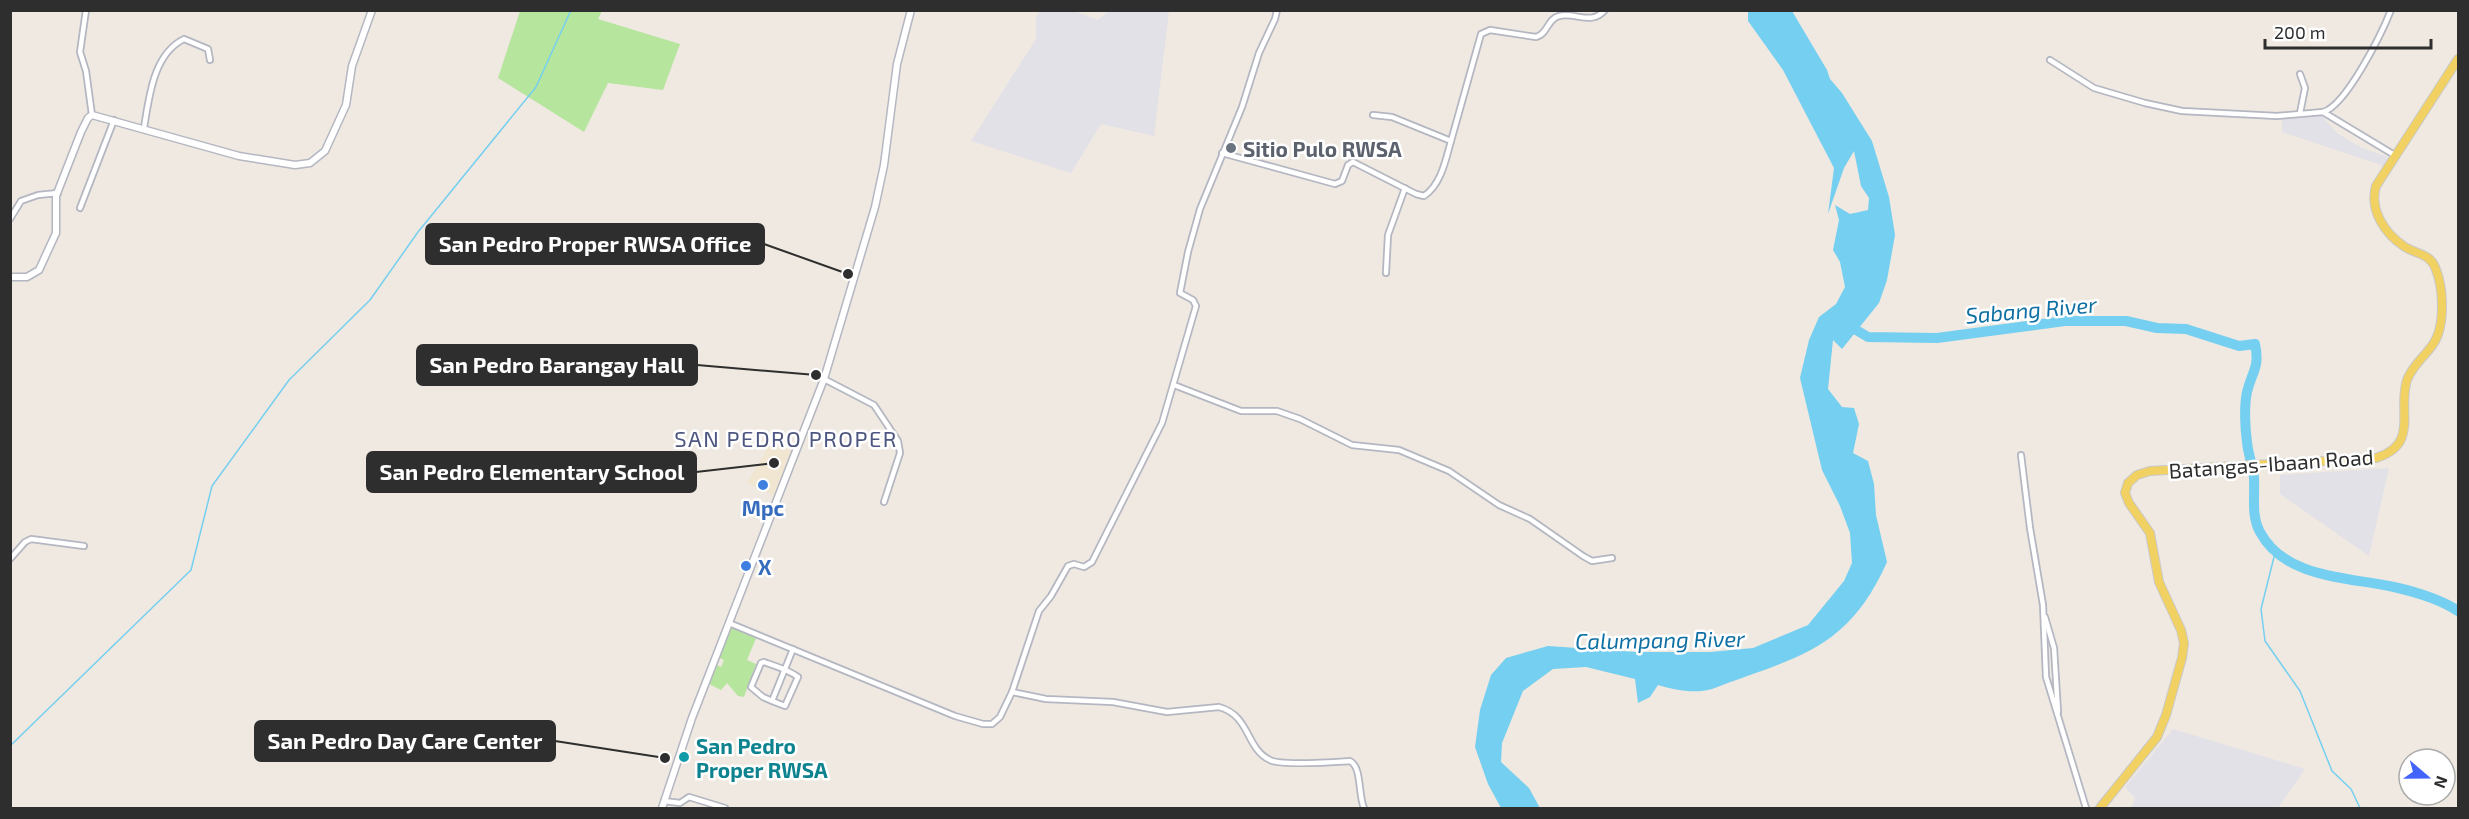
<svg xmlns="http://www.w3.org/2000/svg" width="2469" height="819" viewBox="0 0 2469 819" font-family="'Exo 2',sans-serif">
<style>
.industrial{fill:#e3e1e8}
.education{fill:#f0e6d1}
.green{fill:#b6e59e}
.water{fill:#75cff0}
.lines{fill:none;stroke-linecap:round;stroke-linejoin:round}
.stream{stroke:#75cff0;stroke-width:1.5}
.river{stroke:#75cff0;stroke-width:10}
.minor-casing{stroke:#b4b7c1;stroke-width:8}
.tertiary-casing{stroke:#b4b7c1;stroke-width:9}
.primary-casing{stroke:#c9c9c9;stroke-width:10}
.minor{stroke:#fff;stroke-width:4.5}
.tertiary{stroke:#fff;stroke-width:6}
.primary{stroke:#f2d163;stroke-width:8}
.worship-dot{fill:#6b7280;stroke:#fff;stroke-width:2}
.shop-dot{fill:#3f7fe0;stroke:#fff;stroke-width:2}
.culture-dot{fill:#0f9aa8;stroke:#fff;stroke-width:2}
.labels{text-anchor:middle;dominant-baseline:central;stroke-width:5;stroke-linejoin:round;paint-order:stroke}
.worship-label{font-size:21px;font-weight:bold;fill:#5b616d;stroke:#fff;text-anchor:start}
.street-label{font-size:21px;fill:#2e2e2e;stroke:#fff}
.shop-label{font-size:21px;font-weight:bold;fill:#366cbe;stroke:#fff}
.culture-label{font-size:21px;font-weight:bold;fill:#0d838f;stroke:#fff;text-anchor:start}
.water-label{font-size:22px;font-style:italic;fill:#0d6fa3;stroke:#fff}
.neighbourhood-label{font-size:22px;letter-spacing:1.5px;fill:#4d5680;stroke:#fff}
.leader{fill:none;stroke:#2e2e2e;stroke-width:2}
.callout-dot{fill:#2e2e2e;stroke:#fff;stroke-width:2}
.callout{fill:#2e2e2e;stroke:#2e2e2e;stroke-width:2}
.callout-label{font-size:22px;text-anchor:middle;font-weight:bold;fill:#fff}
</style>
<rect width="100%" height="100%" fill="#efe9e1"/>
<g class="industrial">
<polygon points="1040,11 1074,11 1098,20 1109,11 1169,11 1154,136 1101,124 1071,173 971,141 1036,39 1036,17"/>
<polygon points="2320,114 2337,133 2362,148 2388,157 2384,166 2282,132 2282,117"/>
<polygon points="2389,468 2369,556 2280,494 2280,475"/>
<polygon points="2173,729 2305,769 2278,808 2131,808 2135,798 2125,787"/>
</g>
<polygon class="education" points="770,444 793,451 775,496 747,483"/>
<g class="green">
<polygon points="520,11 602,11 598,19 680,44 663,90 608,83 584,132 498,78"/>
<polygon points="730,625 757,636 747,660 756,664 744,697 738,696 727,683 721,690 707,683 715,664 721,667 724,660 717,657"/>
</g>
<path class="water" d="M 1748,11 L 1792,11 L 1827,70 L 1830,79 L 1842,93 L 1872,141 L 1889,197 L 1895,235 L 1887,280 L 1879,303 L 1842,349 L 1833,340 L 1828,389 L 1842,407 L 1854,408 L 1859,424 L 1853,453 L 1868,461 L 1874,484 L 1876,515 L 1887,562 C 1847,652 1795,657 1712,689 C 1695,694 1675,690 1658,685 L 1650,697 L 1638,703 L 1635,679 L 1586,667 L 1553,669 L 1523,691 L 1502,743 L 1501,762 L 1529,788 L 1540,808 L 1501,808 L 1488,784 L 1475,747 L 1480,710 L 1491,675 L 1506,658 L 1548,646 L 1637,652 L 1710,652 L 1753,648 L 1808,625 L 1844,581 L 1852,563 L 1850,533 L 1840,506 L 1822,470 L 1800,378 L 1809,340 L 1819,317 L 1836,304 L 1845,287 L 1840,262 L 1833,250 L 1839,220 L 1835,205 L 1850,214 L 1868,210 L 1869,198 L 1861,186 L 1854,151 L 1844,168 L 1828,214 L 1834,168 L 1783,70 L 1748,21 Z"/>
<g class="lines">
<g class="stream">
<polyline points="2275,553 2261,609 2265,641 2300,691 2332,771 2351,789 2360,808"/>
<polyline points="10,746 191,570 212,486 289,380 370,300 418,232 536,87 571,10"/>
</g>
<path class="river" d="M 1846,324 L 1868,337 L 1937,338 L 2065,321 L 2126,321 L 2157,328 L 2186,329 L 2239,346 L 2255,344 C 2260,368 2252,371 2247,392 C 2244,406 2245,428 2247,442 C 2248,454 2253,466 2254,478 C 2255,496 2251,516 2260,532 C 2285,579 2349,577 2394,587 C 2416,592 2440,599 2458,611"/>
<g class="minor-casing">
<g id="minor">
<polyline points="86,10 80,52 86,71 92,115"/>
<polyline points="2050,60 2094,88 2145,103 2182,111 2277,116 2323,112 2396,156"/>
<polyline points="2300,74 2305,88 2300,113"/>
<path d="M 2323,112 C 2346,106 2382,33 2391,10"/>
<path d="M 144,128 C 149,98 153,54 184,39 L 208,49 L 210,60"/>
<path d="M 1451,141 L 1481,34 L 1490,30 L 1536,37 C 1548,34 1547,19 1559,16 C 1576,12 1591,26 1605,10"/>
<path d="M 1222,153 L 1335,184 L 1342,181 L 1348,165 L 1353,162 L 1416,194 L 1424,196 C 1441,185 1446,159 1451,141 L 1392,117 L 1373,115"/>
<polyline points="80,208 114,120"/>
<polyline points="10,219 21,201 38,195 58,193"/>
<polyline points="1386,273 1388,235 1405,188"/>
<polyline points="824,379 874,405 898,441 900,453 884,502"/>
<polyline points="1174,385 1241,411 1277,411 1300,419 1352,445 1399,450 1449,471 1499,505 1530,519 1583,556 1592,561 1612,558"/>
<polyline points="2021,455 2030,528 2043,605 2046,677 2086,808"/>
<polyline points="10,559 25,542 31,539 84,546"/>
<polyline points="2045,617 2054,648 2058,712"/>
<polyline points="729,623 955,716 983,724 992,724 1000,717 1012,692 1039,611 1051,596 1068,566 1074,564 1084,567 1092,562 1162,423 1196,306 1193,300 1180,293 1188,252 1200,209 1242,107 1259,53 1275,19 1277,10"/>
<path d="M 1012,692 L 1046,699 L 1113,702 L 1167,712 L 1219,707 C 1251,716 1245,748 1270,760 C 1281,766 1335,762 1350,761 C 1362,767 1358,795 1364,808"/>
<path d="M 772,701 L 785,706 L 798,677 C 789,670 775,666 764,662 L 761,663 L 751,687 L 763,697 L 772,701 L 793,649"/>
<polyline points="664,801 680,803 689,797 725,808"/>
</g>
</g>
<g class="tertiary-casing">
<g id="tertiary">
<polyline points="10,277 27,277 39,270 56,233 56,196 81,132 88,118 92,115 239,156 295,165 310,163 325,151 346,105 352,66 372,10"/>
<polyline points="662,808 692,718 824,379 875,207 884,165 897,64 911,10"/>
</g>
</g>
<g class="primary-casing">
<path id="primary" d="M 2100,808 L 2157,737 L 2166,715 L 2182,658 L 2184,643 L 2181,630 L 2159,582 L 2150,533 L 2129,503 L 2125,493 L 2128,483 L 2137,475 L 2150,471 L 2376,458 C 2420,444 2397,411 2407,380 C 2412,366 2423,358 2431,347 C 2446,329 2444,288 2435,267 C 2430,254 2416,254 2405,247 C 2385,234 2369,210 2376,186 L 2458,59"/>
</g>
<use href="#minor" class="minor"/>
<use href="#tertiary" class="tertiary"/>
<use href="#primary" class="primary"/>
</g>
<circle class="worship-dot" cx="1231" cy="148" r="6"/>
<g class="shop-dot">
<circle cx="763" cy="485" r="6"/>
<circle cx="746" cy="566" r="6"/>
</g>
<circle class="culture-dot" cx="684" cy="757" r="6"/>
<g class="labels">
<g class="worship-label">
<text x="1243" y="148">Sitio Pulo RWSA</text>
</g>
<g class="street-label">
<text transform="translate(2271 463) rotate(-4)">Batangas-Ibaan Road</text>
</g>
<g class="shop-label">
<text x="763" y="507">Mpc</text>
<text x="758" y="566" text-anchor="start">X</text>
</g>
<g class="culture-label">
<text x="696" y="745">San Pedro<tspan x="696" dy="24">Proper RWSA</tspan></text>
</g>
<g class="water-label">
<text transform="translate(2031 309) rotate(-5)">Sabang River</text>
<text transform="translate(1660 639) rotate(-1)">Calumpang River</text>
</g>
<g class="neighbourhood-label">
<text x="786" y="438">SAN PEDRO PROPER</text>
</g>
</g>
<path class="leader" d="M848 274L764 244M816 375L697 365M774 463L696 472M665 758L555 741"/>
<g class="callout-dot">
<circle cx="848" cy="274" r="6"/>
<circle cx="816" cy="375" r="6"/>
<circle cx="774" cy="463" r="6"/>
<circle cx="665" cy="758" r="6"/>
</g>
<g class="callout">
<rect x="426" y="224" width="338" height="40" rx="6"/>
<rect x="417" y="345" width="280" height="40" rx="6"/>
<rect x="367" y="452" width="329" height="40" rx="6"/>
<rect x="255" y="721" width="300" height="40" rx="6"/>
</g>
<g class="callout-label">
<text x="595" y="252">San Pedro Proper RWSA Office</text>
<text x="557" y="373">San Pedro Barangay Hall</text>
<text x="532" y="480">San Pedro Elementary School</text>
<text x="405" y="749">San Pedro Day Care Center</text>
</g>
<rect width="2469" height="819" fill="none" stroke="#2e2e2e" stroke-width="24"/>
<g transform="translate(2427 777) rotate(110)"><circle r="28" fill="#ffffff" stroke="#ababab" stroke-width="1.5"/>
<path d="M0-4.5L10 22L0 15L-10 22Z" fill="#4264fb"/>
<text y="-9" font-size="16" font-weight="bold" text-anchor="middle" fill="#2e2e2e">N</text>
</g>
<path d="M2265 39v9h166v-9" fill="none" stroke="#2e2e2e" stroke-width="3"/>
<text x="2274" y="39" font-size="18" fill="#2e2e2e" stroke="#ffffff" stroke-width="4.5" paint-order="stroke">200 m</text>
</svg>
